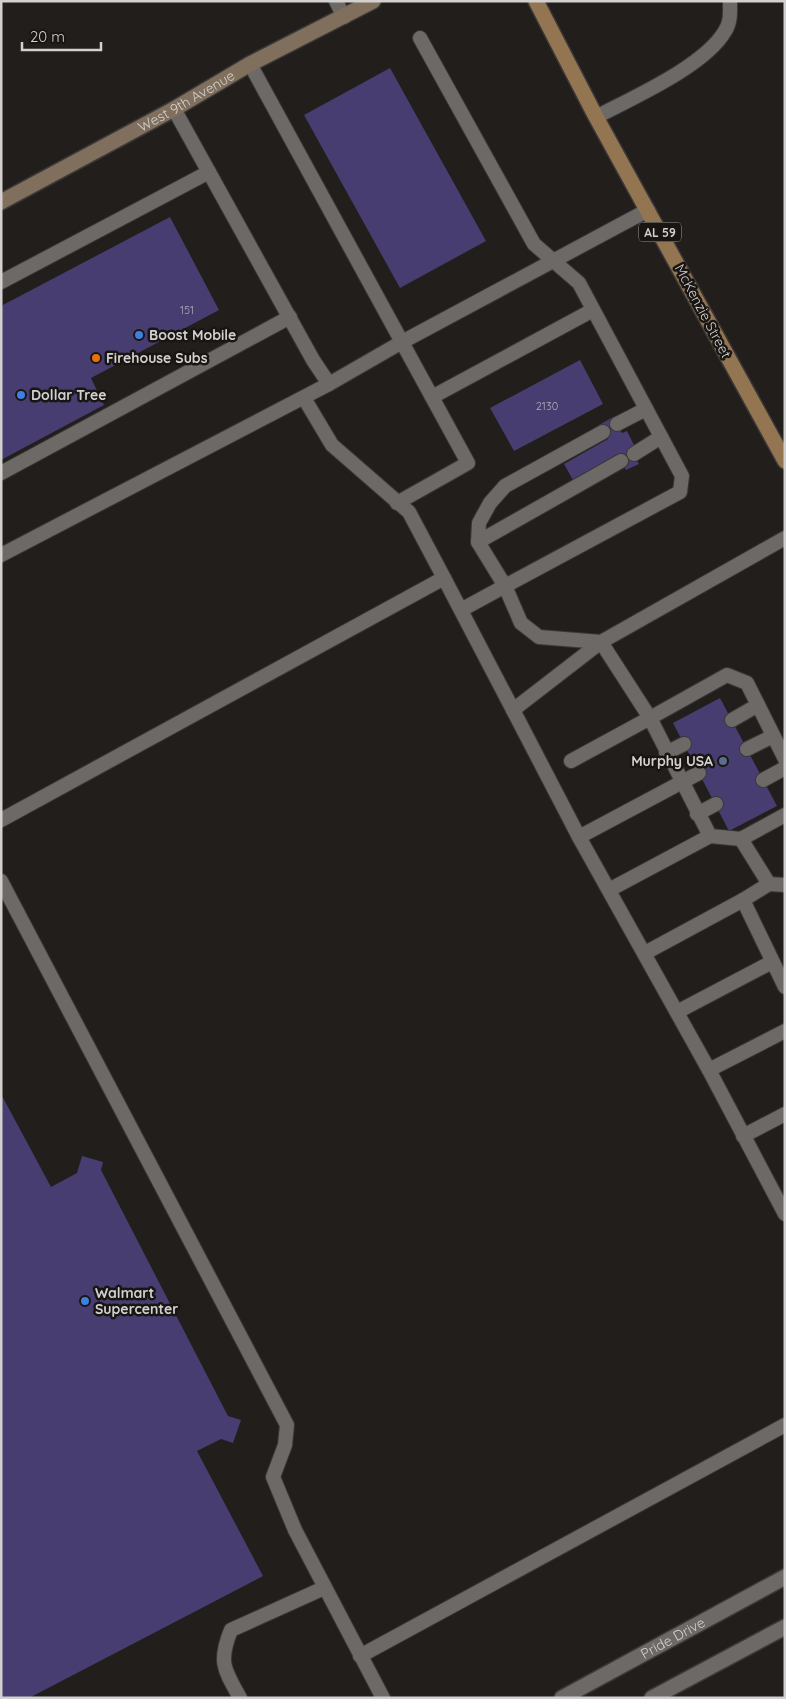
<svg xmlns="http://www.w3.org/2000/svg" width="786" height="1699" viewBox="0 0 786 1699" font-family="Quicksand,sans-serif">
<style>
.building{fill:#473d70}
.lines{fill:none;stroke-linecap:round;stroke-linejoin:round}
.lane-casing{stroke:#3b3837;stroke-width:16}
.street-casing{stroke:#3b3837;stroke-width:18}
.secondary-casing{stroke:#3b3837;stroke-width:18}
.primary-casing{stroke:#3b3837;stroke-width:18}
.lane{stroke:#6d6967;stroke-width:14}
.street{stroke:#6d6967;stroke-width:15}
.secondary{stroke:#806f5c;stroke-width:15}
.primary{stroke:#937651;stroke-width:15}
.shop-dot{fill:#3f7fe0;stroke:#181513;stroke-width:2}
.food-dot{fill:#e8710a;stroke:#181513;stroke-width:2}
.service-dot{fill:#5c6f8a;stroke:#181513;stroke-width:2}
.labels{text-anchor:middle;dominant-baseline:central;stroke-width:5;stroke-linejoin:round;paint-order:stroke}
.number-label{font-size:11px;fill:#b0acb8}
.shield{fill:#181513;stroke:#9b9997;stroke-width:1}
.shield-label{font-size:12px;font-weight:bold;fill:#d3d1d0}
.street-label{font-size:14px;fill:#d3d1d0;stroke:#181513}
.poi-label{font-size:14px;font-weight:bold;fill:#d3d1d0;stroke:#181513;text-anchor:start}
</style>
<rect width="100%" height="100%" fill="#221e1c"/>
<g class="building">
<polygon points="390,68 486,241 400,288 304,115"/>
<polygon points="170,217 219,310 91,378 104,405 1,460 1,306"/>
<polygon points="580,360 603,404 514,451 490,408"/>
<polygon points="613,417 622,433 627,431 635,447 630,449 639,464 626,470 618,455 573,480 564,464 608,439 599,425"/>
<polygon points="720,698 777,806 729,831 673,723"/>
<polygon points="1,1094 51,1187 77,1173 82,1156 103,1162 101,1170 228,1416 241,1420 233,1443 221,1439 197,1451 263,1576 29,1698 1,1698"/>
</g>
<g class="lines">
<g class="lane-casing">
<g id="lane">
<polyline points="336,1 344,17"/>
<polyline points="420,38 534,244 579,283 682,476 680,492 505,586 521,623 539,637 601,642 650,718 571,761"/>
<polyline points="250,64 468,463 397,503"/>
<polyline points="174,109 313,360 329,384 402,342 648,210"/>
<path d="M 596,117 C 632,98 705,66 725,31 C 731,22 730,12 730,1"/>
<polyline points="1,282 209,172"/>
<polyline points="432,397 593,310"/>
<polyline points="304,398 332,445 409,512 444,578"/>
<polyline points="617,424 646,409"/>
<polyline points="634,454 661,437"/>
<polyline points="1,473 290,317"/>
<polyline points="478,542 479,523 490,503 505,486 603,432"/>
<polyline points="1,555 329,384"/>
<polyline points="461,610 505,586 478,542 621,461"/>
<polyline points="513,710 579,837 709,1070 785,1214"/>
<polyline points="732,720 758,705"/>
<polyline points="747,749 773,736"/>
<polyline points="666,753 684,744"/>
<polyline points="785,759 747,683 727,675 650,718 710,836 741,839 785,815"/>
<polyline points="763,780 785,768"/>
<polyline points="697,814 716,804"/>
<polyline points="1,820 444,578 513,710 601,642 785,538"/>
<polyline points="579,837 699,773"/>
<polyline points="741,839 769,884"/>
<polyline points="1,881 287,1425 285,1445 273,1477 295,1530 383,1698"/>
<polyline points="785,885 769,884 743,900 785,987"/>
<polyline points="609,890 710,836"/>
<polyline points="645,953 743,900"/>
<polyline points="677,1012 772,962"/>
<polyline points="709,1070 785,1031"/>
<polyline points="743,1136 785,1114"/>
<polyline points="360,1656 785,1425"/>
<path d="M 240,1698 C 224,1669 218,1662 231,1630 L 324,1588"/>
</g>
</g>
<g class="street-casing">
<g id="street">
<path id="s1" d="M 562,1698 L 785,1577"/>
<polyline points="652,1698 785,1627"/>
</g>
</g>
<g class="secondary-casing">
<g id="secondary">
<path id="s2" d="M 1,202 L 174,109 L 250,64 L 373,1"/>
</g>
</g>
<g class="primary-casing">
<polyline id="primary" points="536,1 596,117 785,461"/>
</g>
<use href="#lane" class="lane"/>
<use href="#street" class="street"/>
<use href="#secondary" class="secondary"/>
<use href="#primary" class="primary"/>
</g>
<g class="shop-dot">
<circle cx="139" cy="335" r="5"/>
<circle cx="21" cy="395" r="5"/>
<circle cx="85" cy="1301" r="5"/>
</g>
<circle class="food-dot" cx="96" cy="358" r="5"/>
<circle class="service-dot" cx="723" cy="761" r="5"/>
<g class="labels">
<g class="number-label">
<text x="187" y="310">151</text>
<text x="547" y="406">2130</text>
</g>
<rect class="shield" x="639" y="222.5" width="42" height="19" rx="4"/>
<g class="shield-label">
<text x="660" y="232">AL 59</text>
</g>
<g class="street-label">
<text stroke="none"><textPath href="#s2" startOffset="211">West 9th Avenue</textPath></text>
<text transform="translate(703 311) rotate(62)">McKenzie Street</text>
<text stroke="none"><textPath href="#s1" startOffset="126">Pride Drive</textPath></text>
</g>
<g class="poi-label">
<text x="149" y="335">Boost Mobile</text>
<text x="106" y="358">Firehouse Subs</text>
<text x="31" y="395">Dollar Tree</text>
<text x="713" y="761" text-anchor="end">Murphy USA</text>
<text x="95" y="1293">Walmart<tspan x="95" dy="16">Supercenter</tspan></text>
</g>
</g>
<rect width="786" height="1699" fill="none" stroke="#d3d1d0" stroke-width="5"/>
<path d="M22 42v8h79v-8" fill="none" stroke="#d3d1d0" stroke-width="2.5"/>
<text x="30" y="42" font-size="15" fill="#d3d1d0" stroke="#181513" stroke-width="4" paint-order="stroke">20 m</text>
</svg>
